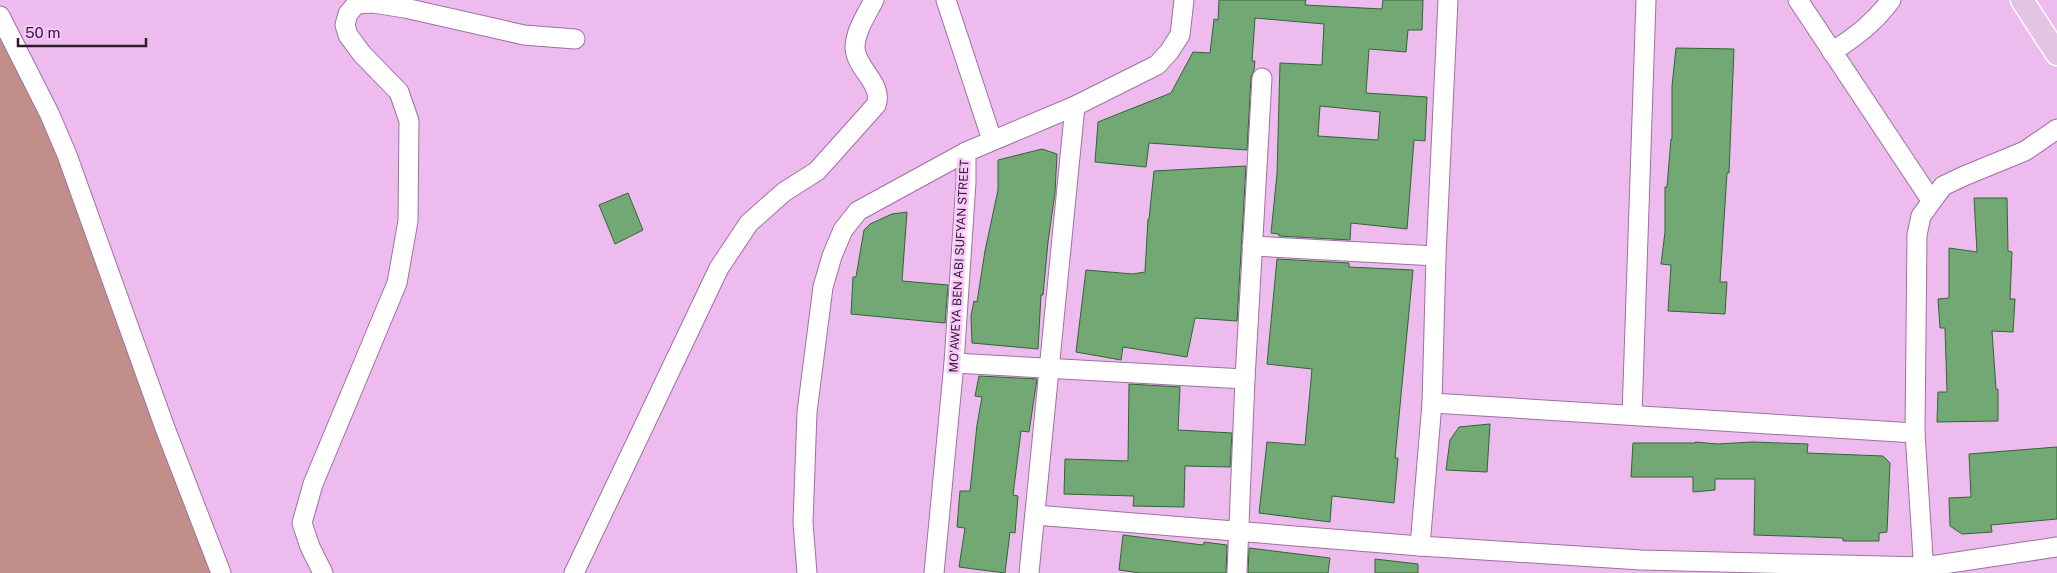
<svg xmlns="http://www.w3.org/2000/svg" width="2057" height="573" viewBox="0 0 2057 573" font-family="'Public Sans',sans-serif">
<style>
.green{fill:#c28e89}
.building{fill:#71a874;stroke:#326436;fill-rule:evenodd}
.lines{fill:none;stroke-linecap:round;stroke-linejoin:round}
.minor-casing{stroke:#9f70a1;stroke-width:21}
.major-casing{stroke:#fff;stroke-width:25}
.minor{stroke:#fff;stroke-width:19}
.major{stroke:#e4c4e5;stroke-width:22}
.labels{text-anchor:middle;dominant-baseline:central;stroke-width:5;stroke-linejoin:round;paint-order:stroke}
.street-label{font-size:12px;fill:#2e1b2e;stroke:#fbc8fc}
</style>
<rect width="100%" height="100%" fill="#eebbef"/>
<polygon class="green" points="0,15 39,96 224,573 0,573"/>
<g class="building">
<path d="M 1219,0 L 1306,0 L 1305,5 L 1382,9 L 1383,0 L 1423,0 L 1422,30 L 1408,30 L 1406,52 L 1369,49 L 1366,93 L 1427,97 L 1425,141 L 1414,140 L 1407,229 L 1351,223 L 1350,240 L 1279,236 L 1279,234 L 1271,233 L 1277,174 L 1280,63 L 1322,65 L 1324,24 L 1255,18 L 1252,61 L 1255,61 L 1254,70 L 1251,77 L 1247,150 L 1149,143 L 1146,167 L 1095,162 L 1098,122 L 1171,93 L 1193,52 L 1210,53 L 1214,19 L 1218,20 ZM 1320,106 L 1380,112 L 1378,140 L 1318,136 Z"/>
<polygon points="1676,48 1734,49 1729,173 1727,173 1720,282 1727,282 1725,314 1668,311 1671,265 1661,264 1665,232 1665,187 1667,187 1671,139 1672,139 1672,86"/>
<polygon points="1042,149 1057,154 1055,193 1048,242 1043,295 1041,295 1038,349 972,343 971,316 974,301 977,302 985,251 998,190 998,160"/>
<polygon points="1246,166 1237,321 1195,318 1187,357 1123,347 1121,360 1076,352 1086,270 1133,274 1145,272 1148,219 1149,219 1154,171"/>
<polygon points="628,193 643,230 615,244 599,205"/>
<polygon points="1974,198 2007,198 2008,251 2012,252 2010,299 2015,299 2013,332 1992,331 1996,389 1998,389 1998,421 1937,422 1938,392 1947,392 1945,328 1940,328 1938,299 1949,298 1949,248 1977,252"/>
<polygon points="907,212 902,281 948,285 945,323 851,314 853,277 856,277 864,230 870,224 892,214"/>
<polygon points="1277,259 1349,263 1349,267 1413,270 1395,458 1398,458 1394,503 1332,496 1330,522 1259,513 1267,442 1305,445 1312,369 1267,364"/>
<polygon points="979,376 1037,379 1029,432 1021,431 1013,495 1018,496 1015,533 1010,532 1005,573 959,567 965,528 957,527 960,491 970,491 977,425 982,397 975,396"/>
<polygon points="1129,384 1180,387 1178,430 1232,433 1230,467 1185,466 1184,507 1133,506 1134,496 1064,494 1065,459 1128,461"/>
<polygon points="1490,424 1487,472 1446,470 1450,440 1459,427"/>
<polygon points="1695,442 1717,444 1752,442 1808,444 1807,453 1883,456 1890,463 1887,532 1879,533 1879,541 1843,541 1843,538 1754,535 1755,479 1715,479 1715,490 1693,492 1693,477 1631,477 1633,443 1695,443"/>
<polygon points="2057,447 2057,519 1991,525 1992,532 1962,534 1950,526 1949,498 1971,497 1969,454"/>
<polygon points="1123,535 1203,545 1204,542 1227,545 1226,573 1140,573 1119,570"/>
<polygon points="1249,548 1330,558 1328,573 1248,573"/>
<polygon points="1375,559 1418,564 1418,573 1375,573"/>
</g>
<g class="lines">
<g class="minor-casing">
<g id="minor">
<polyline points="946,0 992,140"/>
<polyline points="1798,0 1931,200"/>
<polyline points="0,16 50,115 67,155 165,428 221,573"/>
<path d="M 1832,52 C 1855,37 1874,23 1891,0"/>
<polyline points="1252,246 1436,256"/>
<polyline points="954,363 1245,379"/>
<polyline points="1432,403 1915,433"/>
<polyline points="1632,415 1646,0"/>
<polyline points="1035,515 1420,546 1641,560 1924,567 2057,547"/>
<polyline points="1420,546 1432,403 1436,256 1448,0"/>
<polyline points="323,573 310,547 302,523 313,484 397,283 408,221 409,121 399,92 362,54 348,35 345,25 348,14 356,4 373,3 405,8 524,35 575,39"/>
<path d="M 574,573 L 719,268 L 749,223 L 784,192 L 817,171 L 876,105 C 884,84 856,69 855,48 C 855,31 867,14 874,0"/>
<polyline points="807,573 803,523 807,412 823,287 832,256 843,230 858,211 966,152"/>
<polyline points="934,573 954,363 966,182 966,152 1075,106 1157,65 1169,52 1180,35 1184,0"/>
<polyline points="1029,573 1075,106"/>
<polyline points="1237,573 1245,379 1262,78"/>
<polyline points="1924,573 1915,433 1917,235 1921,216 1943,186 1964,176 2025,151 2057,129"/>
</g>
</g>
<g class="major-casing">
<polyline id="major" points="2022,0 2057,54"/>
</g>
<use href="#minor" class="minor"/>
<use href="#major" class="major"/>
</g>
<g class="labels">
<g class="street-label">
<text transform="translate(959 266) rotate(-87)">MO'AWEYA BEN ABI SUFYAN STREET</text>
</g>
</g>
<path d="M18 38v8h128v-8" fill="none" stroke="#2e1b2e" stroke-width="2.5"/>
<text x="25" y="38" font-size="15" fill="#2e1b2e" stroke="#fbc8fc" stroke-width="4" paint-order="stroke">50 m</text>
</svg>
